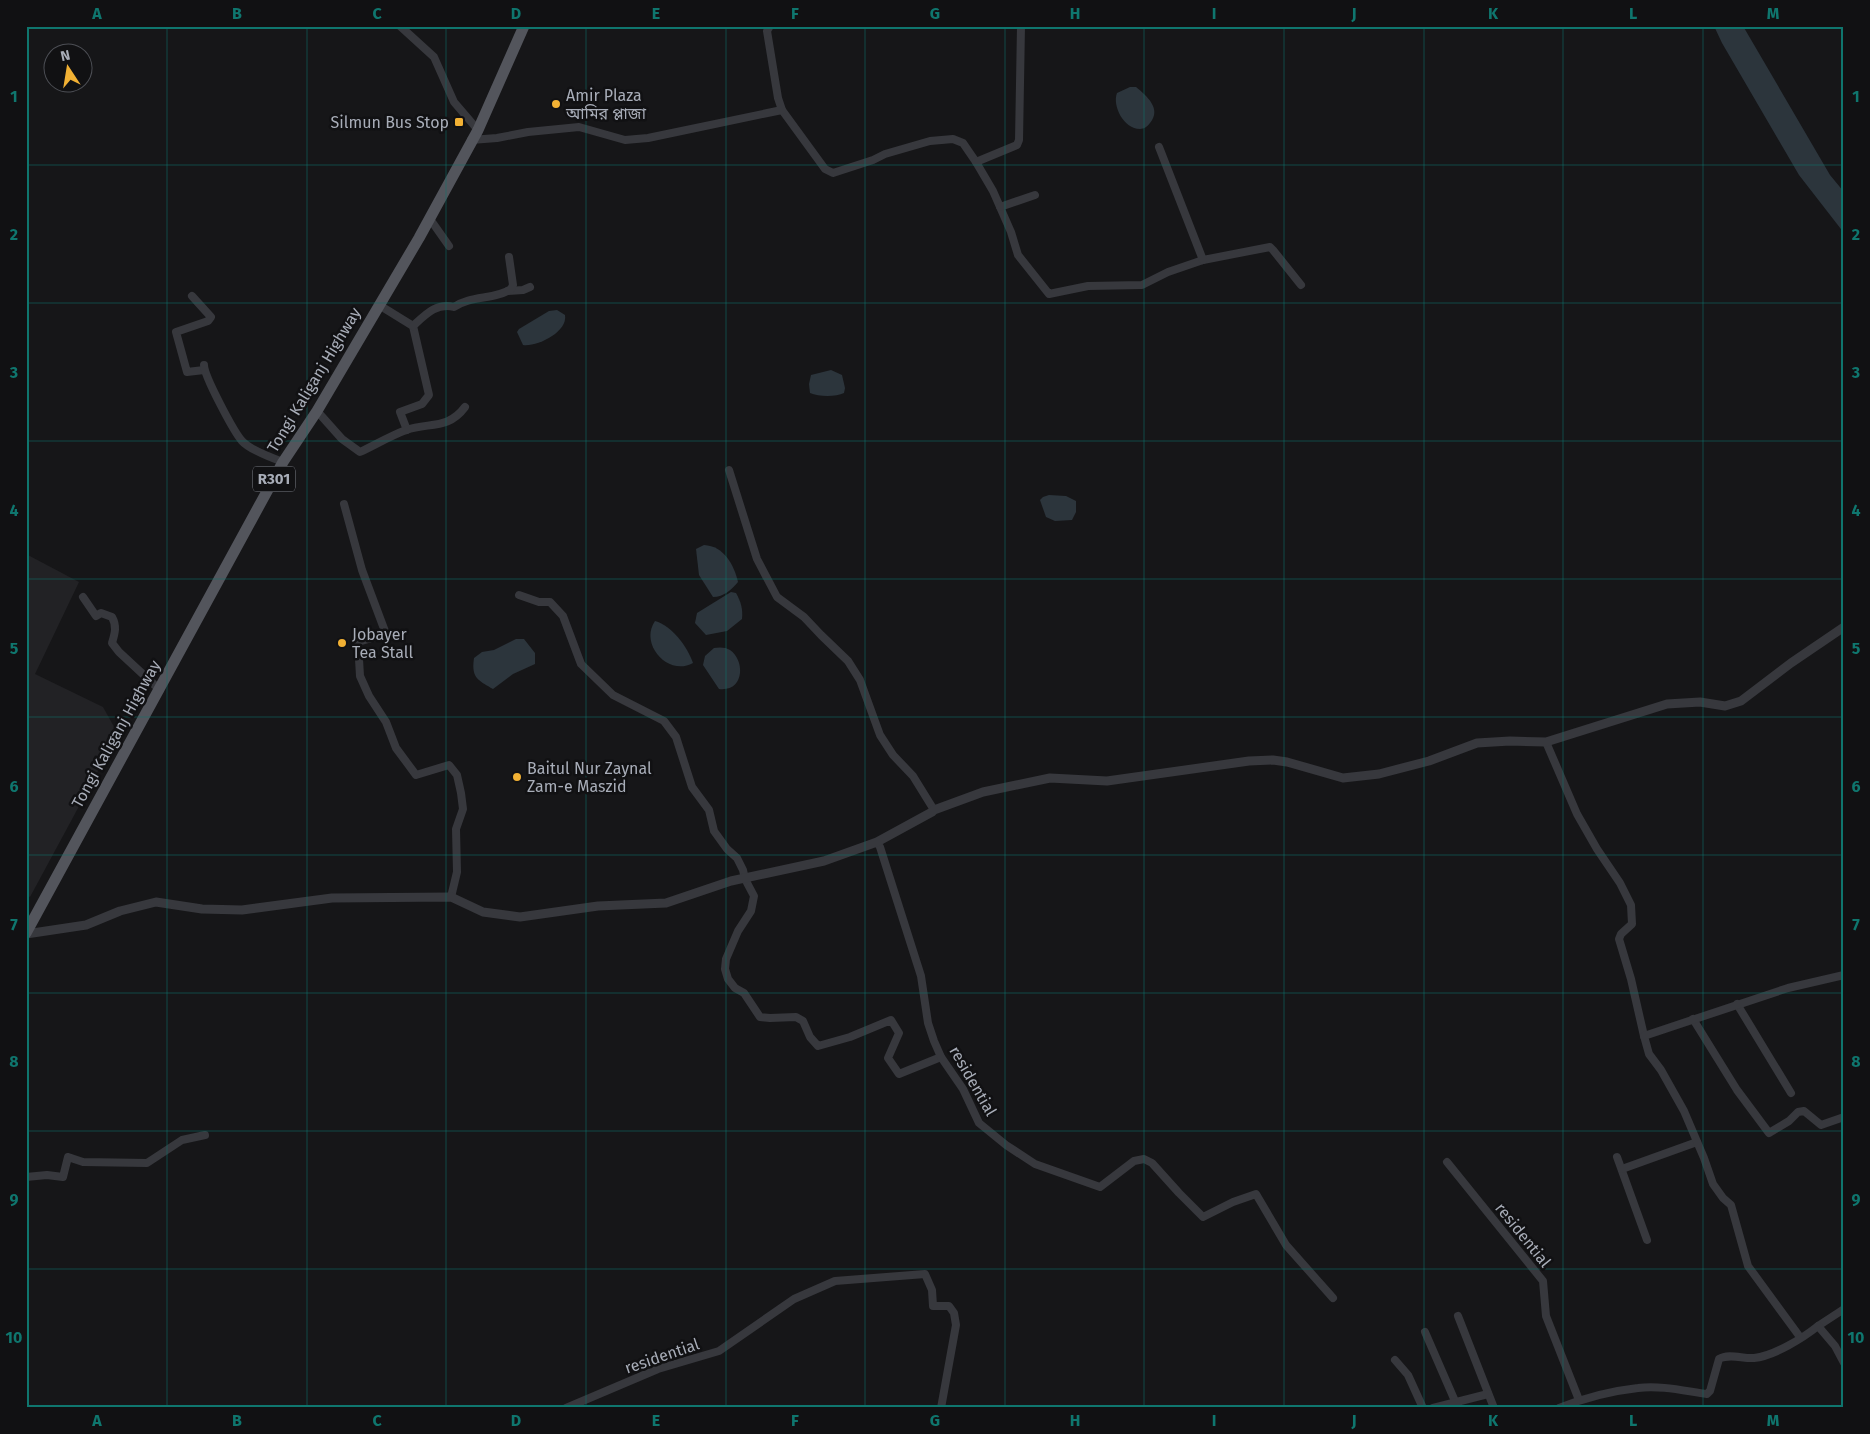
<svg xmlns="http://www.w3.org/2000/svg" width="1870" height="1434" viewBox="0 0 1870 1434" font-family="'Fira Sans','Noto Sans Bengali',sans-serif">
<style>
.built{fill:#222225}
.water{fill:#2c353c}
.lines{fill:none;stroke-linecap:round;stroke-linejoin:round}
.minor{stroke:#37383d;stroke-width:8}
.tertiary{stroke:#37383d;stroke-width:9}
.primary{stroke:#53555c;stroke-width:11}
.grid{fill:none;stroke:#0f766e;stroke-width:1;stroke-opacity:0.55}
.poi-dot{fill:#f2b134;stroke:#111113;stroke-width:2}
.labels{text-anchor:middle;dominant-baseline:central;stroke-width:5;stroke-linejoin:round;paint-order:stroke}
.shield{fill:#111113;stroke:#7b7e86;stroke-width:1}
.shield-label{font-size:15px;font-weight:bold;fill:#a8adb8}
.poi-label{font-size:16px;fill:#a8adb8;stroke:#111113;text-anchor:start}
.street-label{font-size:16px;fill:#a8adb8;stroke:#111113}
.neatline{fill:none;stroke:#0f766e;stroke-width:2}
.grid-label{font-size:16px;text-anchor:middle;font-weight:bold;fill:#0f766e}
</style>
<rect width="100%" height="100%" fill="#161618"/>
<polygon class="built" points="26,554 79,582 35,674 103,707 118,734 30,897 26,895"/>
<g class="water">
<polygon points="1714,26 1743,26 1830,175 1844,192 1844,233 1799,175 1722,43"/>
<path d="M 1130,87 L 1136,87 C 1147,96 1162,109 1150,123 C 1148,126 1144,129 1140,129 C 1124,129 1112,106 1117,93 Z"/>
<path d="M 557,310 L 565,315 C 568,332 537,347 523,345 L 517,332 L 519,329 L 549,311 Z"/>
<path d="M 831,370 L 842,375 L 845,388 L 844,393 C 836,397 819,397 810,393 L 809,384 L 811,375 Z"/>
<polygon points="1049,495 1066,496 1076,501 1076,512 1072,520 1055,521 1046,517 1040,500 1043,497"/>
<path d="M 704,545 C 724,546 734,565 738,582 C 731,590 724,597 713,597 L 699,575 L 696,549 Z"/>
<path d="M 731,592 L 736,593 C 741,602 743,609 742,619 L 727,631 L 706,635 L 695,623 L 697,613 Z"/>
<path d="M 655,621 C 672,626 687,646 693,663 C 668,677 639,644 655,621 Z"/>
<path d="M 516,639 L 524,639 L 535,653 L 535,664 L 513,674 L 493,689 C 478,680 471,678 474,658 L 482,652 L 494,650 Z"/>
<path d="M 714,648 C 719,647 726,647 730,650 C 745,660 745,692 719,689 L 703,665 L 705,656 Z"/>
</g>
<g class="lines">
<g class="minor">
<polyline points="400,26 434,57 454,102 478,130"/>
<polyline points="782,110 825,169 833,173 873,160 885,154 930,141 953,139 963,143 976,162 993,191 1011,232 1018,255 1049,294 1088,286 1142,285 1168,272 1203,260 1270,247 1273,250 1301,285"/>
<polyline points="471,140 497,138 528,132 579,127 625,140 648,138 782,110 778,98 767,31 770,26"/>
<polyline points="1159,147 1203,260"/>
<polyline points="976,162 1017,145 1019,140 1021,26"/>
<polyline points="1000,207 1035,195"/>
<polyline points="430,219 449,246"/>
<polyline points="508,291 523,290 530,287"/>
<polyline points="192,296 211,317 208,321 176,332 187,372 204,370"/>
<polyline points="379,305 413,326 429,395 422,404 400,412 407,430"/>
<path d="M 413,326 C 425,315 437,302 454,307 C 471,295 494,300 511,289 L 513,285 L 509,257"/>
<path d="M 204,365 C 204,376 234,432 242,441 C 249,449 272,458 283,462"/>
<path d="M 317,411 L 342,439 L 360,452 C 375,445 390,436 406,430 C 429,422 448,430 465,407"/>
<polyline points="729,470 757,559 777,597 804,617 821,635 848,661 860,680 880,735 893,755 913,776 934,810"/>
<polyline points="344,504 362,570 386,634 358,642 360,676 369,696 386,722 396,748 416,775 449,765 457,775 461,793 463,809 456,829 457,872 451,897"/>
<polyline points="519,595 539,602 550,602 563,616 581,664 613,695 664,721 676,737 692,787 709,810 714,831 727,849 737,858 743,870 745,879 754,896 751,911 738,931 726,959 725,969 728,979 735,988 744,993 760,1017 770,1018 796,1017 803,1021 810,1037 818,1046 850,1037 891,1020 899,1033 888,1058 899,1074 941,1057"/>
<path d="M 83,597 L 96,616 L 101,613 L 112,617 C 117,626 115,633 112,643 L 119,652 L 160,690"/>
<polyline points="1546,742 1577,814 1597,849 1620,883 1631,905 1632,924 1621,934 1619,939 1631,979 1644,1036"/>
<polyline points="877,842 880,847 921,976 928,1023 934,1041 941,1057 963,1089 979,1123 1006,1145 1035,1164 1100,1187 1134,1161 1144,1159 1152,1163 1179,1193 1203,1217 1233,1202 1256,1194 1286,1245 1333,1298"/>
<polyline points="1737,1004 1791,1093"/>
<polyline points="1693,1019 1737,1090 1769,1133 1789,1121 1798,1112 1804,1111 1821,1125 1844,1117"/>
<polyline points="1617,1157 1647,1240"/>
<polyline points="1447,1162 1543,1281 1546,1316 1579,1400"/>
<polyline points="1622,1169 1697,1142"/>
<polyline points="26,1177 47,1175 63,1177 68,1157 83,1162 147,1163 182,1140 205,1135"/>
<polyline points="1458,1316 1494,1408"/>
<polyline points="1818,1326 1844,1309"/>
<polyline points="1425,1332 1458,1408"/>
<polyline points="1800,1337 1748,1266 1731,1205 1723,1198 1713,1184 1704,1158 1684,1111 1661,1070 1649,1054 1644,1036 1788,988 1844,975"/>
<polyline points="1395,1360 1408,1375 1423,1408"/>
<polyline points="566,1408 658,1369 719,1351 794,1299 835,1281 925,1274 932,1290 933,1306 949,1306 954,1313 956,1325 941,1408"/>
<polyline points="1433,1408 1488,1394"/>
<path d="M 1559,1408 C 1584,1398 1611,1391 1638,1388 C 1660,1385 1685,1391 1707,1394 L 1710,1391 L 1719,1359 C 1729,1353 1743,1359 1754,1358 C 1774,1356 1803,1338 1818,1326 L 1835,1346 L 1844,1363"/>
</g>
<polyline class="tertiary" points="26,934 86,925 120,911 156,902 202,909 242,910 332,898 451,897 483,912 520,917 598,906 666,903 731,881 824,861 877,842 932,812 934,810 983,792 1050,778 1107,781 1249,761 1273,760 1287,762 1343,778 1379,774 1429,761 1477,743 1510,741 1546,742 1667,704 1700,702 1725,706 1741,701 1791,663 1844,627"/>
<polyline class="primary" points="26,933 283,462 317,411 419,238 478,130 524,26"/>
</g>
<path class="grid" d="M 167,26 L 167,1408M 307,26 L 307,1408M 446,26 L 446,1408M 586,26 L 586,1408M 726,26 L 726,1408M 865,26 L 865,1408M 1005,26 L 1005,1408M 1144,26 L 1144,1408M 1284,26 L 1284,1408M 1424,26 L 1424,1408M 1563,26 L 1563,1408M 1703,26 L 1703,1408M 26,165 L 1844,165M 26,303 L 1844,303M 26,441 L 1844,441M 26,579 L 1844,579M 26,717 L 1844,717M 26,855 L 1844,855M 26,993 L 1844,993M 26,1131 L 1844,1131M 26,1269 L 1844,1269"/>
<g class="poi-dot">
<circle cx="556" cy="104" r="5"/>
<rect x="454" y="117" width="10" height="10" rx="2.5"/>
<circle cx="342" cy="643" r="5"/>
<circle cx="517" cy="777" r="5"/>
</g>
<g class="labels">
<rect class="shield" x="253" y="466.5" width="42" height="25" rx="4"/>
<g class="shield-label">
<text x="274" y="479">R301</text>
</g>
<g class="poi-label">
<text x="566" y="95">Amir Plaza<tspan x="566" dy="18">আমির প্লাজা</tspan></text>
<text x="449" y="122" text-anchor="end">Silmun Bus Stop</text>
<text x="352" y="634">Jobayer<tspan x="352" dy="18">Tea Stall</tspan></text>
<text x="527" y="768">Baitul Nur Zaynal<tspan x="527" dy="18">Zam-e Maszid</tspan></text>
</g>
<g class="street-label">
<text transform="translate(314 380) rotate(-59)">Tongi Kaliganj Highway</text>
<text transform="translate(116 734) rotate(-61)">Tongi Kaliganj Highway</text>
<text transform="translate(973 1081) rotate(60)">residential</text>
<text transform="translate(1523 1235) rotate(51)">residential</text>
<text transform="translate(662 1356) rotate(-19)">residential</text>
</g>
</g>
<rect width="1870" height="1434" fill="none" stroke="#111113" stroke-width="55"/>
<g transform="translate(68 68) rotate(348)"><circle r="24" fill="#111113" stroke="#4d4f55"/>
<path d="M0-4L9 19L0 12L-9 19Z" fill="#f2b134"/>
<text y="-8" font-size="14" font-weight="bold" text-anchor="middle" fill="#a8adb8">N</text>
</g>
<rect x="28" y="28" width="1814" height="1378" class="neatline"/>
<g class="grid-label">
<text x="97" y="19">A</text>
<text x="237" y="19">B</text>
<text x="377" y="19">C</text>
<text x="516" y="19">D</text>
<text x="656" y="19">E</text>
<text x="795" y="19">F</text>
<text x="935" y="19">G</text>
<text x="1075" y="19">H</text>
<text x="1214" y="19">I</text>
<text x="1354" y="19">J</text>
<text x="1493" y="19">K</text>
<text x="1633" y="19">L</text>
<text x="1773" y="19">M</text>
<text x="14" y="102">1</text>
<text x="1856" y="102">1</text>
<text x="14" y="240">2</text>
<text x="1856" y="240">2</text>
<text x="14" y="378">3</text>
<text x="1856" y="378">3</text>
<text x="14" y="516">4</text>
<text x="1856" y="516">4</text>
<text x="14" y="654">5</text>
<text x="1856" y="654">5</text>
<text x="14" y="792">6</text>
<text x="1856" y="792">6</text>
<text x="14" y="930">7</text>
<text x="1856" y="930">7</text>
<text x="14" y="1067">8</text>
<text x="1856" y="1067">8</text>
<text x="14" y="1205">9</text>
<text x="1856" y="1205">9</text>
<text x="14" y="1343">10</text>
<text x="1856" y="1343">10</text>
<text x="97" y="1426">A</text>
<text x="237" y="1426">B</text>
<text x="377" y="1426">C</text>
<text x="516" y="1426">D</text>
<text x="656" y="1426">E</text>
<text x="795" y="1426">F</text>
<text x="935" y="1426">G</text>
<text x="1075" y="1426">H</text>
<text x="1214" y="1426">I</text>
<text x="1354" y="1426">J</text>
<text x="1493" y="1426">K</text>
<text x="1633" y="1426">L</text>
<text x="1773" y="1426">M</text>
</g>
</svg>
